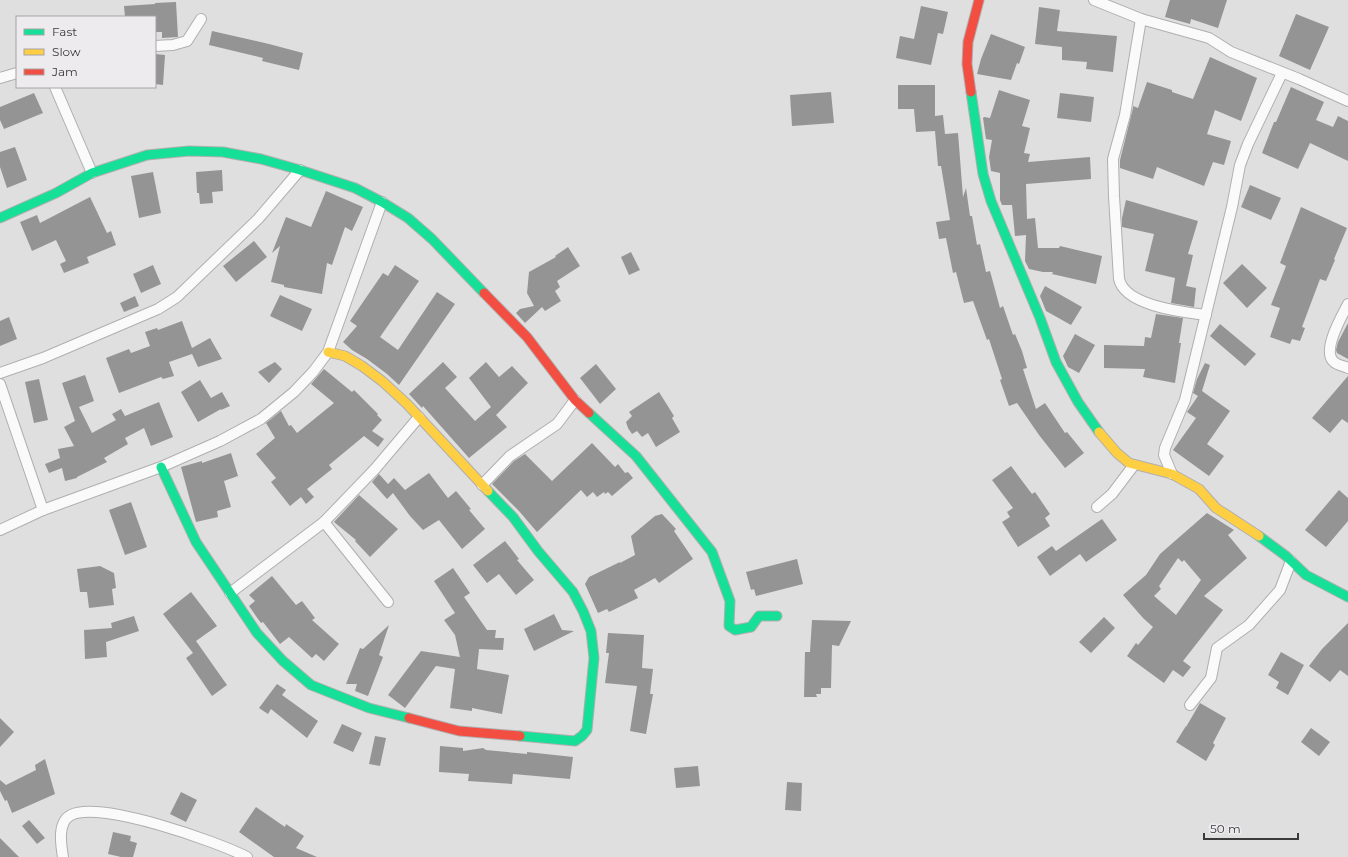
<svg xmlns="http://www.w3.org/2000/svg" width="1348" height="857" viewBox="0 0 1348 857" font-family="Montserrat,sans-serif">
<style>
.building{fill:#959495;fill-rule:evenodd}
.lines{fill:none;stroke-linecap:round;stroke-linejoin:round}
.street-casing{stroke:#b0afb0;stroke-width:12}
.fast-casing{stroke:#b0afb0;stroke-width:11}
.slow-casing{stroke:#b0afb0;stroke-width:11}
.jam-casing{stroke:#b0afb0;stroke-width:11}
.street{stroke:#fafafa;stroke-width:10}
.fast{stroke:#16e098;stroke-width:9}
.slow{stroke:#ffcf43;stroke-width:9}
.jam{stroke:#f24e42;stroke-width:9}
</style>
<rect width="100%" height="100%" fill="#e0dfe0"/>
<g class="building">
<polygon points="1170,0 1227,0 1218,28 1191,19 1190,24 1165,17"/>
<polygon points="176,2 178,37 162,38 162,32 155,32 155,17 125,17 124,6 155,4 155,3"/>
<polygon points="921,6 948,12 943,34 938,33 931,65 896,58 900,36 914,39"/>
<polygon points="1039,7 1060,10 1057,31 1117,36 1113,72 1086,69 1087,62 1062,60 1062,47 1035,44"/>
<polygon points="1296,14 1329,27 1310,70 1279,56"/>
<polygon points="212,31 269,44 303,53 299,70 262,61 263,58 209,45"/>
<polygon points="991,34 1025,47 1019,64 1017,63 1011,80 977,74 981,59"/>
<polygon points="155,54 165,55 163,85 155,84"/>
<polygon points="1210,57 1257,78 1241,121 1215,110 1207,134 1231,141 1224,165 1213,162 1204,186 1157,167 1153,179 1120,168 1120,160 1133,108 1133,106 1138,108 1147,82 1172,90 1172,92 1193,99"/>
<polygon points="898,85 935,85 935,116 943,115 945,134 958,133 963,197 966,188 970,216 972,216 977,245 980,244 986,272 990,271 1000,308 1003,306 1013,335 1015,334 1022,351 1027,368 1023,369 1036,409 1045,403 1065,433 1067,432 1084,453 1065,468 1039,435 1017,403 1009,406 1000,380 1002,379 989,339 987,340 973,301 964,303 956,272 953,273 946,238 939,239 936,222 950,220 941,166 938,166 935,131 916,132 914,109 898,109"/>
<polygon points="1291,87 1324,102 1316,120 1333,127 1338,116 1348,121 1348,161 1310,143 1298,169 1262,153 1274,122 1276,122"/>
<polygon points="999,90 1030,100 1022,126 1030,128 1024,153 1030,154 1028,162 1090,157 1091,179 1026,184 1027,219 1035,218 1038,248 1059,248 1060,246 1102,256 1096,284 1052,274 1053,272 1043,272 1029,269 1025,261 1026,235 1015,236 1012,205 1002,205 1000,200 1000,173 991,171 989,157 992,140 986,139 983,118 984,117 990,118"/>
<polygon points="831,92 834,123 792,126 790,95"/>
<polygon points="34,93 43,113 4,129 0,120 0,107"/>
<polygon points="1060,93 1094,97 1091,122 1057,118"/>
<polygon points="15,147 27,180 7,188 0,167 0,152"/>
<polygon points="222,170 223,191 212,192 213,203 200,204 199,193 197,193 196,172"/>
<polygon points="153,172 161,213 139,218 131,176"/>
<polygon points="1250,185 1281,198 1271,220 1241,207"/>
<polygon points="326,191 363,207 352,231 345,227 332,265 327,263 322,294 284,287 284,285 271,282 280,246 272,253 286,217 311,227"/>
<polygon points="90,197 107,233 111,231 116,245 87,257 89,263 64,273 60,264 66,261 56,240 32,251 20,222 37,215 40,223"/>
<polygon points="1126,200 1198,221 1188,254 1193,255 1186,286 1196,288 1194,307 1171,303 1175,278 1145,271 1154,234 1122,227 1122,218"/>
<polygon points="1301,207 1347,228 1334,259 1335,260 1326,281 1320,279 1302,327 1305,328 1300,341 1292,339 1290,344 1270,337 1280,308 1271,305 1286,266 1280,263"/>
<polygon points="254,241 267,257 236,282 223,266"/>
<polygon points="568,247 580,266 557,281 560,287 555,291 561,301 545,311 542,307 525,323 516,313 520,309 534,306 527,293 529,272 556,257 555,256"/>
<polygon points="631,252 640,270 629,275 621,257"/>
<polygon points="1242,264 1267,288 1247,308 1223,283"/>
<polygon points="153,265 161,284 141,293 133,274"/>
<polygon points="395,265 419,281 380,337 398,350 437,292 455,304 399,385 387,374 367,359 352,350 343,342 357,326 350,321 383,273 388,276"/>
<polygon points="1045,286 1082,307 1071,325 1046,311 1040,296"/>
<polygon points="280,295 312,309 302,331 270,316"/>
<polygon points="135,296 139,306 124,312 120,303"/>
<polygon points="1156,314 1183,318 1179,343 1181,343 1175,383 1143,377 1145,369 1104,368 1104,345 1144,346 1145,337 1151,338"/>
<polygon points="9,317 17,339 0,346 0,321"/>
<polygon points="182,321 192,348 210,338 222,359 198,367 192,354 169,362 174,376 163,379 161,377 119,393 106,358 129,349 131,353 150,346 145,332 157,328 158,330"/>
<polygon points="1348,323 1348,359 1337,353 1336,350 1338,342"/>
<polygon points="1220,324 1256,354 1245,366 1210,336"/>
<polygon points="1075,334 1095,345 1079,373 1068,367 1063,356"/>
<polygon points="275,362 282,369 269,383 258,372"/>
<polygon points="443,362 457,377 445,388 475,421 491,407 469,378 486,362 499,377 512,366 528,383 496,415 507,427 469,458 423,406 422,408 409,394"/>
<polygon points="1205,363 1210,365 1202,391 1230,411 1207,444 1224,456 1209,476 1173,450 1196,418 1187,412 1198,396 1193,393 1197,379"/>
<polygon points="596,364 616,389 600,404 580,378"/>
<polygon points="324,369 352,392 354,390 378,414 377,415 382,420 372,431 384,439 378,447 364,436 329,465 332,469 307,489 314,497 306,504 301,497 290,506 271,482 276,478 256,454 275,438 266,423 281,411 289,426 291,425 297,433 334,403 311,384"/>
<polygon points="85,375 94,401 79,407 92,433 116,420 112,414 121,409 125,416 159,402 173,437 151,446 144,428 125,438 128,444 104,458 107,462 77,477 77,478 65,481 62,468 49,473 45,464 60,458 58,449 74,446 64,427 75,421 62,383"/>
<polygon points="1348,376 1348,423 1342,419 1330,433 1312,418"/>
<polygon points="39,379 48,420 34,423 25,382"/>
<polygon points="200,380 211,398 222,392 230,406 221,410 221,409 198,422 181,392"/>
<polygon points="659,392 674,416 672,418 680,432 656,447 648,433 642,437 637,431 632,434 628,428 626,422 632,416 629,412"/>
<polygon points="592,443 615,467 618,464 625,473 628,472 633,478 612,496 608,492 605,494 604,492 597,497 593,492 587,497 581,490 537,532 519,511 492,484 514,461 525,454 552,481"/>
<polygon points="231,453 238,476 224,481 231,507 217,511 218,517 196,522 181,467 202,461 202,463"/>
<polygon points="1011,466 1032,494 1035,492 1050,514 1045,518 1050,526 1018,547 1002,522 1010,517 1007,512 1013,508 992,480"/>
<polygon points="429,473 448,498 456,491 471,509 469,510 485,529 462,549 439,520 423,530 410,516 393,493 387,499 372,482 379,474 388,484 394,478 405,490"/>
<polygon points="1339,490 1348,498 1348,521 1326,547 1305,530"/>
<polygon points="359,495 398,529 370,557 355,541 356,540 334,522"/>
<polygon points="131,502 147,547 125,555 109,510"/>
<path d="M 1207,513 L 1234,530 L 1228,535 L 1247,558 L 1204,596 L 1223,610 L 1183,661 L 1191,667 L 1183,677 L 1173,670 L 1164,683 L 1127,656 L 1136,643 L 1138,645 L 1153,627 L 1143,618 L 1123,595 L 1146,575 L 1160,554 ZM 1178,558 L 1182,562 L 1184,560 L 1201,580 L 1176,615 L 1154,596 L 1161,589 L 1159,586 Z"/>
<polygon points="662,514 676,529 674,531 693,559 659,583 655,578 634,590 638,598 609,612 607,609 598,613 585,584 589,577 620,562 620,563 635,555 631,536 655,516"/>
<polygon points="1102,519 1117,540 1086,562 1080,554 1050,576 1037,557 1052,546 1056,551"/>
<polygon points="505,541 519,559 517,560 534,580 516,595 499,574 487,583 473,565"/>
<polygon points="797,559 803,584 756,596 754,589 751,590 746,572"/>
<polygon points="100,566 114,573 116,588 112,589 114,605 89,608 87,592 80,592 77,569"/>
<polygon points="453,568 470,593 464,597 487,630 496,630 495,638 504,638 503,650 479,649 477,669 509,675 502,714 472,708 472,711 450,708 455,669 436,666 405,708 388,695 421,651 460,657 455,635 444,620 455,613 434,581"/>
<polygon points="272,576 296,605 302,601 315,618 312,620 339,644 324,661 316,654 312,658 289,637 280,644 263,622 261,623 258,619 249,606 255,601 249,595"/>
<polygon points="191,592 217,626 196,641 227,685 212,696 186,658 193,653 163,614"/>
<polygon points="554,614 562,630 574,631 534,651 524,629"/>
<polygon points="134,616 139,631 106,642 107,657 85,659 84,630 112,628 111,623"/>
<polygon points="1104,617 1115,628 1091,653 1079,642"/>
<polygon points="812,620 851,621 839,646 832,645 831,688 821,688 821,694 816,694 817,697 804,697 805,652 810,652"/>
<polygon points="1348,623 1348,676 1340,670 1330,682 1309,666 1322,649"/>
<polygon points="389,625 379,655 383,657 368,696 355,691 357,684 346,684 360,648 363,649"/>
<polygon points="608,633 644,635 642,668 653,669 650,694 653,694 646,734 630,731 637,686 605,683 609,653 606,653"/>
<polygon points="1281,652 1304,665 1288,695 1276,688 1279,682 1268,675"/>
<polygon points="277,684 286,690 282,695 318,721 307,738 271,709 268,714 259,708"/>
<polygon points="1200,703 1226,718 1213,743 1215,745 1206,761 1176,742 1186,726 1186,727"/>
<polygon points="0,718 14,732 0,747"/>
<polygon points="342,724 362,733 353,752 333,743"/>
<polygon points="1311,728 1330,742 1319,756 1301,742"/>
<polygon points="375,736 386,738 380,766 369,764"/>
<polygon points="440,746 463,748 463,751 483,748 486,750 527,754 527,752 573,757 570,779 513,774 512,784 468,781 469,774 439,772"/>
<polygon points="45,759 55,794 12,813 7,800 5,801 0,791 0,780 6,785 36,770 35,765"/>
<polygon points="698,766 700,786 676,788 674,768"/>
<polygon points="787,782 802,783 801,811 785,810"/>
<polygon points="181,792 197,800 186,822 170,814"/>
<polygon points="256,807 285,827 286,824 304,836 296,848 317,857 274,857 239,832"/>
<polygon points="29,820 45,838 37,844 22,826"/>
<polygon points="113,832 131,836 130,841 137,843 133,857 121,857 108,854"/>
<polygon points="0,838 19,857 0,857"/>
</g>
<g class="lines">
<g class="street-casing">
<g id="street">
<polyline points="1094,0 1141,19 1209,38 1231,52 1299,79 1348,101"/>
<path d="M 1141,19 L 1125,115 L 1113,159 L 1114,196 L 1119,279 C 1125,306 1183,312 1206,315"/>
<polyline points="155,46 173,45 187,41 201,19"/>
<polyline points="0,78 17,73"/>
<polyline points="55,87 92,173"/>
<path d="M 1348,304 C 1342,316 1321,351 1334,362 C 1337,365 1344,366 1348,368"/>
<polyline points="0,373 43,358 158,309 177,297 258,219 300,170"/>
<polyline points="0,384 43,510"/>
<polyline points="1172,474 1164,455 1165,448 1185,400 1232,207 1240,165 1248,144 1282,73"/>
<polyline points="482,485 510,456 557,424 575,400"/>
<polyline points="1097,507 1112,494 1134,465"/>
<polyline points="324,522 388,602"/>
<polyline points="0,530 43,510 161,467 220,441 261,419 294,392 313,372 328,352 382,202"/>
<polyline points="230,593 324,522 375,469 419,417"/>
<polyline points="1190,705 1211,678 1217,648 1249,625 1280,590 1291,561"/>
<path d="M 63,857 C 61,845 57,822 71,815 C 100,800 218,842 247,857"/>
</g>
</g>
<g class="fast-casing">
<g id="fast">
<polyline points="971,92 983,174 991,201 1040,318 1056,362 1078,402 1099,432"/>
<polyline points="0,218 56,193 92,173 147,155 189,151 223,152 261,159 300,170 355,188 382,202 408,218 432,239 484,293"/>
<polyline points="589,413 636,456 712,552 730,601 729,626 735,630 751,627 759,616 777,616"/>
<polyline points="161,467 196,542 257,633 283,661 311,685 369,708 409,718"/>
<polyline points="488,491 513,517 538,551 573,592 583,611 591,631 594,658 587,730 582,736 575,741 520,736"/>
<polyline points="1259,536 1286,556 1306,575 1348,597"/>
</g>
</g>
<g class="slow-casing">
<g id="slow">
<polyline points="328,352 345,356 362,366 382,381 407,404 488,491"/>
<polyline points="1099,432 1117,453 1129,463 1172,474 1199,489 1216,508 1259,536"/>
</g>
</g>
<g class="jam-casing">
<g id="jam">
<polyline points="971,92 967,64 968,42 979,0"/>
<polyline points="484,293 527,337 575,400 589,413"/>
<polyline points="409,718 459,731 520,736"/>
</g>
</g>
<use href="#street" class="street"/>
<use href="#fast" class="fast"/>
<use href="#slow" class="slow"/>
<use href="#jam" class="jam"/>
</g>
<rect x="16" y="16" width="140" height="72" fill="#edebee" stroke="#a5a4a6"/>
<rect x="24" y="29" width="20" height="6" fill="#16e098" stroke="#a5a4a6"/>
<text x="52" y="36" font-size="12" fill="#3a3a3b">Fast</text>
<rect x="24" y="49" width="20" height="6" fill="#ffcf43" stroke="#a5a4a6"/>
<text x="52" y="56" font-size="12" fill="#3a3a3b">Slow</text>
<rect x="24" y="69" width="20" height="6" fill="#f24e42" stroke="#a5a4a6"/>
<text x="52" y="76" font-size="12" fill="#3a3a3b">Jam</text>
<path d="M1204 833v6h94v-6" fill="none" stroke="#3a3a3b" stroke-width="2"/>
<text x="1210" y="833" font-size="12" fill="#3a3a3b" stroke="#edebee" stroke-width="3" paint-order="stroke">50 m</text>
</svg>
